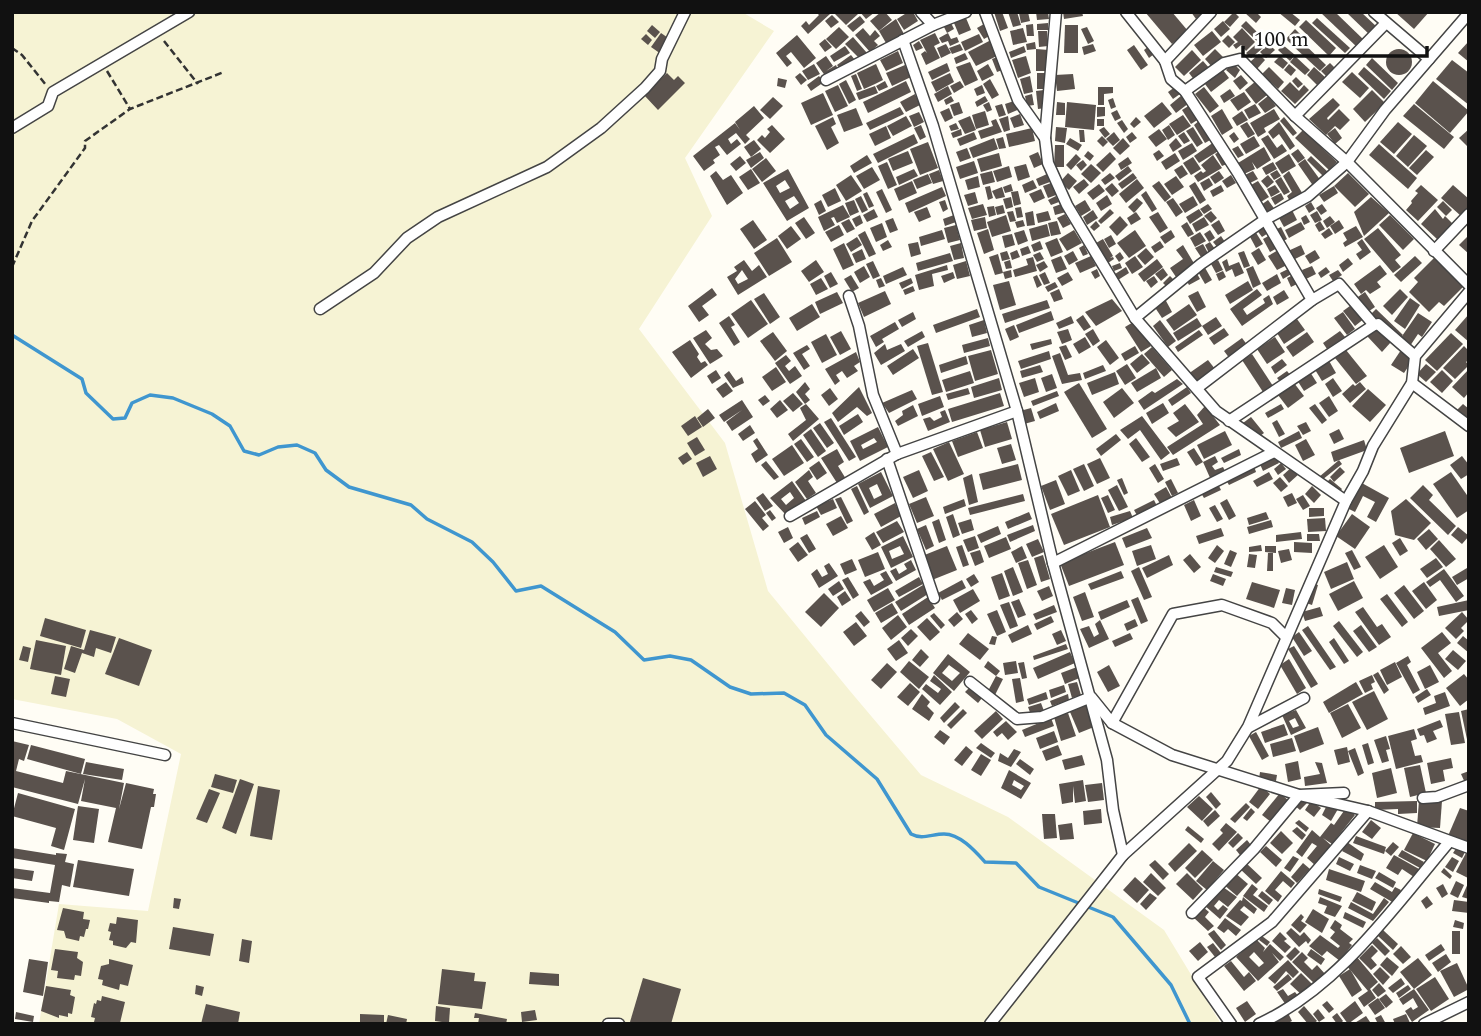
<svg xmlns="http://www.w3.org/2000/svg" width="1481" height="1036" viewBox="0 0 1481 1036" font-family="Spectral,serif">
<style>
.farmland{fill:#f6f3d4}
.lines{fill:none;stroke-linecap:round;stroke-linejoin:round}
.stream{stroke:#3f96cf;stroke-width:3.5}
.building{fill:#5a524d;fill-rule:evenodd}
.minor-casing{stroke:#444;stroke-width:13}
.path{stroke:#333;stroke-width:2.5;stroke-dasharray:7 3.5;stroke-linecap:butt}
.minor{stroke:#fff;stroke-width:10}
</style>
<rect width="100%" height="100%" fill="#fffdf5"/>
<polygon class="farmland" points="12,12 742,12 774,31 685,158 712,216 639,329 725,443 768,591 850,691 921,775 1008,817 1164,930 1221,1024 39,1024 59,904 148,911 181,754 117,719 12,699"/>
<g class="lines">
<path class="stream" d="M 12,335 L 82,379 L 86,393 L 113,419 L 125,418 L 132,403 L 150,395 L 173,398 L 212,414 L 230,426 L 244,451 L 259,455 L 278,447 L 297,445 L 315,453 L 326,470 L 349,487 L 411,505 L 427,519 L 472,542 L 493,562 L 516,591 L 541,586 L 615,632 L 644,660 L 670,656 L 691,660 L 730,687 L 751,694 L 784,693 L 805,705 L 826,735 L 877,779 L 911,834 C 922,840 932,834 944,834 C 960,834 975,851 985,862 L 1016,863 L 1039,887 L 1113,917 L 1171,985 L 1190,1024"/>
</g>
<g class="building">
<polygon points="816,12 830,14 808,34 801,26 806,21 809,25 819,15"/>
<polygon points="833,12 856,12 858,14 846,25"/>
<polygon points="860,12 875,12 866,19"/>
<polygon points="881,12 885,12 892,20 879,31 870,21"/>
<polygon points="908,12 913,12 918,21 904,30 897,19"/>
<polygon points="994,12 1002,12 1008,28 1000,31"/>
<polygon points="1008,12 1017,12 1021,25 1013,27"/>
<polygon points="1028,12 1030,21 1021,23 1019,13"/>
<polygon points="1036,12 1048,12 1049,19 1037,20"/>
<polygon points="1063,12 1082,12 1083,16 1064,19"/>
<polygon points="1145,12 1172,12 1188,31 1172,44"/>
<polygon points="1191,12 1205,12 1196,19"/>
<polygon points="1234,12 1239,17 1230,27 1224,22"/>
<polygon points="1244,12 1256,12 1261,17 1256,23"/>
<polygon points="1278,12 1290,12 1300,20 1295,26"/>
<polygon points="1320,12 1335,12 1365,41 1358,48"/>
<polygon points="1346,12 1361,12 1378,28 1371,36"/>
<polygon points="1395,12 1429,12 1414,29"/>
<polygon points="832,15 839,22 831,28 825,21"/>
<polygon points="860,16 865,22 853,32 847,26"/>
<polygon points="966,18 971,30 959,35 954,23"/>
<polygon points="1317,18 1350,48 1345,53 1312,23"/>
<polygon points="896,19 904,34 886,43 879,31"/>
<polygon points="1306,20 1336,48 1329,56 1299,27"/>
<polygon points="1223,21 1230,29 1221,37 1214,29"/>
<polygon points="1246,21 1262,37 1258,42 1241,26"/>
<polygon points="951,23 954,29 947,33 944,27"/>
<polygon points="1048,23 1048,30 1037,30 1037,24"/>
<polygon points="984,24 991,35 984,39 977,28"/>
<polygon points="1033,24 1034,36 1027,36 1026,25"/>
<polygon points="652,25 660,32 655,38 647,31"/>
<polygon points="1065,25 1078,25 1078,53 1064,53"/>
<polygon points="839,27 849,37 836,49 826,39"/>
<polygon points="1087,27 1094,41 1088,44 1081,29"/>
<polygon points="863,28 870,36 875,30 880,36 874,41 878,45 870,52 855,35"/>
<polygon points="1023,28 1027,42 1013,45 1010,31"/>
<polygon points="1242,28 1255,42 1246,51 1241,45 1236,49 1233,45 1238,42 1233,37"/>
<polygon points="1295,29 1301,35 1292,45 1286,39"/>
<polygon points="1038,31 1047,31 1048,46 1039,47"/>
<polygon points="1212,31 1221,42 1203,56 1194,45"/>
<polygon points="661,33 671,40 661,54 651,47"/>
<polygon points="935,33 940,43 934,46 940,58 926,65 921,54 925,51 927,53 920,40"/>
<polygon points="948,33 951,39 957,37 959,42 950,46 948,41 942,43 939,38"/>
<polygon points="646,34 652,40 648,45 641,39"/>
<polygon points="979,34 983,42 965,51 961,42"/>
<polygon points="797,35 816,58 804,68 791,52 786,56 792,63 787,67 776,53"/>
<polygon points="1228,35 1235,42 1229,48 1222,41"/>
<polygon points="1267,35 1270,38 1267,41 1269,43 1251,58 1246,53"/>
<polygon points="853,37 867,53 860,59 845,44"/>
<polygon points="825,39 832,47 825,52 819,44"/>
<polygon points="1299,39 1326,65 1320,71 1293,46"/>
<polygon points="991,40 999,55 976,66 968,52"/>
<polygon points="919,41 923,48 916,51 913,45"/>
<polygon points="1469,41 1469,62 1458,53"/>
<polygon points="1035,42 1036,49 1027,50 1026,44"/>
<polygon points="946,44 951,53 941,58 937,48"/>
<polygon points="960,44 963,50 952,54 949,48"/>
<polygon points="1093,44 1096,51 1084,55 1082,47"/>
<polygon points="1269,44 1275,50 1266,58 1260,52"/>
<polygon points="1134,45 1148,65 1141,70 1127,50"/>
<polygon points="1283,45 1295,55 1290,61 1278,50"/>
<polygon points="845,46 850,53 834,62 830,56"/>
<polygon points="1024,46 1026,52 1011,58 1009,52"/>
<polygon points="1149,46 1154,54 1149,58 1144,50"/>
<circle cx="1399" cy="62" r="13"/>
<polygon points="1036,49 1049,50 1048,71 1036,71"/>
<polygon points="1215,49 1224,58 1213,68 1205,59"/>
<polygon points="1192,50 1201,60 1184,76 1175,67"/>
<polygon points="898,51 903,63 886,71 880,60"/>
<polygon points="965,53 968,59 956,64 954,58"/>
<polygon points="1259,54 1265,60 1257,69 1250,62"/>
<polygon points="851,55 855,60 841,70 837,65"/>
<polygon points="826,56 833,66 826,71 836,65 838,70 826,77 816,63"/>
<polygon points="1000,56 1005,69 997,72 992,59"/>
<polygon points="1026,56 1031,73 1018,78 1012,60"/>
<polygon points="1280,56 1288,63 1283,69 1274,62"/>
<polygon points="1295,56 1310,70 1305,75 1290,62"/>
<polygon points="1372,58 1398,83 1392,90 1366,65"/>
<polygon points="1452,60 1469,73 1469,105 1436,79"/>
<polygon points="1203,61 1210,69 1195,81 1189,73"/>
<polygon points="970,62 978,80 965,86 956,67"/>
<polygon points="947,63 950,71 932,80 928,72"/>
<polygon points="1233,63 1240,70 1235,78 1226,70"/>
<polygon points="1330,63 1337,70 1328,78 1321,71"/>
<polygon points="814,64 820,74 808,80 802,71"/>
<polygon points="876,64 883,80 875,84 873,79 875,84 864,89 857,73"/>
<polygon points="988,64 994,75 982,81 977,71"/>
<polygon points="1289,64 1296,70 1291,76 1284,70"/>
<polygon points="905,65 911,77 892,86 886,73"/>
<polygon points="1269,67 1284,82 1278,89 1262,74"/>
<polygon points="1314,67 1327,79 1319,87 1307,75"/>
<polygon points="1364,67 1391,91 1384,99 1358,74"/>
<polygon points="1223,70 1229,78 1211,92 1205,84"/>
<polygon points="1352,72 1369,88 1360,98 1342,82"/>
<polygon points="667,73 674,80 678,76 685,83 658,110 644,95"/>
<polygon points="800,73 807,80 801,85 795,77"/>
<polygon points="950,73 954,82 936,92 931,82"/>
<rect x="1037" y="73" width="10" height="16"/>
<polygon points="856,74 862,89 857,91 851,76"/>
<polygon points="1073,74 1075,89 1057,91 1055,75"/>
<polygon points="1241,75 1248,83 1240,90 1233,81"/>
<polygon points="819,76 824,82 811,91 807,85"/>
<polygon points="1030,76 1033,92 1024,94 1020,79"/>
<polygon points="1296,77 1303,84 1298,88 1292,81"/>
<polygon points="778,78 787,80 785,88 777,86"/>
<polygon points="990,79 999,95 992,99 983,84"/>
<polygon points="846,80 856,100 849,104 839,84"/>
<polygon points="885,81 888,87 879,91 876,86"/>
<polygon points="906,81 911,92 868,113 863,102"/>
<polygon points="960,81 964,87 954,93 950,86"/>
<polygon points="1256,81 1267,95 1256,104 1245,90"/>
<polygon points="1433,81 1469,111 1450,133 1415,103"/>
<polygon points="1290,82 1299,91 1304,85 1309,90 1295,104 1281,91"/>
<polygon points="838,85 848,106 835,112 825,91"/>
<polygon points="982,85 985,93 977,96 974,89"/>
<polygon points="875,86 878,93 859,100 856,93"/>
<polygon points="948,86 952,94 938,102 934,94"/>
<polygon points="1098,87 1113,87 1113,93 1104,94 1104,105 1098,105"/>
<polygon points="1175,87 1180,94 1173,99 1168,92"/>
<polygon points="1204,87 1219,106 1210,113 1195,94"/>
<polygon points="1230,89 1235,96 1224,103 1220,96"/>
<polygon points="1044,90 1046,108 1038,109 1036,91"/>
<polygon points="1372,90 1385,103 1365,122 1353,109"/>
<polygon points="1244,92 1251,102 1238,111 1230,100"/>
<polygon points="823,93 833,115 811,125 801,103"/>
<polygon points="915,94 920,105 906,112 900,102"/>
<polygon points="1032,94 1034,105 1027,106 1025,96"/>
<polygon points="1182,95 1189,103 1176,113 1170,105"/>
<polygon points="951,96 954,101 946,105 944,100"/>
<polygon points="985,96 988,101 977,107 975,102"/>
<polygon points="1268,96 1276,106 1265,113 1258,104"/>
<polygon points="773,97 783,106 770,119 760,110"/>
<polygon points="1113,98 1116,107 1111,109 1108,100"/>
<polygon points="1333,98 1340,105 1327,118 1328,120 1339,109 1350,120 1340,130 1335,126 1326,135 1309,119"/>
<polygon points="1017,100 1020,109 1008,114 1005,104"/>
<polygon points="959,102 963,113 954,116 950,105"/>
<polygon points="989,102 992,110 987,112 983,105"/>
<polygon points="1057,102 1065,103 1065,115 1056,115"/>
<polygon points="1067,102 1096,105 1094,130 1065,127"/>
<polygon points="1162,102 1172,114 1154,128 1144,116"/>
<polygon points="1002,104 1006,115 999,117 995,106"/>
<polygon points="1255,104 1261,113 1249,119 1244,110"/>
<polygon points="1414,104 1454,137 1444,149 1403,116"/>
<polygon points="1190,105 1199,119 1191,124 1182,110"/>
<polygon points="754,106 764,118 746,135 750,139 745,144 736,133 728,139 731,144 737,139 741,144 727,155 719,145 715,147 720,155 713,160 715,163 704,171 693,156 735,123 740,130 735,122"/>
<polygon points="900,107 904,114 870,130 866,123"/>
<polygon points="1097,107 1105,107 1105,116 1097,117"/>
<polygon points="856,108 863,125 844,132 837,115"/>
<polygon points="949,108 953,118 945,122 940,112"/>
<polygon points="1222,109 1233,128 1222,135 1211,116"/>
<polygon points="1274,109 1280,119 1264,128 1266,132 1258,137 1250,123"/>
<polygon points="1117,110 1121,118 1115,121 1111,113"/>
<polygon points="985,111 989,125 976,129 972,115"/>
<polygon points="1242,111 1248,120 1237,126 1232,118"/>
<polygon points="919,112 924,122 914,127 909,116"/>
<polygon points="1020,114 1024,125 1014,128 1010,118"/>
<polygon points="1183,115 1191,126 1177,135 1169,124"/>
<polygon points="906,116 912,126 893,136 887,126"/>
<polygon points="970,116 976,130 965,134 958,121"/>
<polygon points="1008,116 1010,130 1004,132 999,119"/>
<polygon points="833,117 836,124 831,127 839,143 827,150 815,126"/>
<polygon points="1136,117 1141,122 1134,128 1130,124"/>
<polygon points="1284,117 1297,133 1293,136 1280,121"/>
<polygon points="996,119 1002,132 981,139 978,131 993,126 991,121"/>
<rect x="1097" y="119" width="7" height="7"/>
<polygon points="1122,120 1128,129 1124,133 1117,123"/>
<polygon points="1200,120 1212,139 1205,143 1194,125"/>
<polygon points="1247,122 1255,134 1248,138 1240,126"/>
<polygon points="1279,122 1295,146 1290,150 1279,134 1273,139 1268,132"/>
<polygon points="1398,122 1412,134 1394,154 1380,142"/>
<polygon points="956,123 959,129 951,131 949,126"/>
<polygon points="772,125 785,139 770,153 757,140 762,135 765,138 770,132 767,129"/>
<polygon points="921,125 926,137 920,140 914,128"/>
<polygon points="1169,125 1175,135 1168,140 1162,130"/>
<polygon points="886,126 891,138 875,146 869,134"/>
<polygon points="1056,127 1067,128 1065,143 1055,141"/>
<polygon points="1104,127 1110,134 1105,138 1099,130"/>
<polygon points="1193,127 1203,143 1197,147 1186,131"/>
<polygon points="1032,128 1035,141 1009,147 1006,134"/>
<polygon points="1335,128 1342,138 1335,144 1327,134"/>
<polygon points="961,129 962,135 953,138 951,133"/>
<polygon points="1159,129 1167,139 1156,147 1148,137"/>
<polygon points="1469,129 1469,148 1459,138"/>
<polygon points="1079,130 1084,130 1085,142 1080,142"/>
<polygon points="1303,130 1337,162 1329,170 1295,138"/>
<polygon points="974,132 977,139 960,146 957,139"/>
<polygon points="1114,132 1120,140 1113,146 1106,139"/>
<polygon points="1132,132 1137,138 1130,143 1126,137"/>
<polygon points="1184,132 1190,141 1184,144 1178,136"/>
<polygon points="1234,132 1239,139 1234,143 1229,136"/>
<polygon points="914,134 918,143 878,163 873,154"/>
<polygon points="1268,135 1277,148 1282,144 1287,151 1274,159 1261,139"/>
<polygon points="1414,135 1427,146 1408,167 1396,156"/>
<polygon points="1102,136 1108,142 1103,147 1097,141"/>
<polygon points="1254,136 1260,146 1246,154 1240,144"/>
<polygon points="1003,137 1006,148 999,149 996,139"/>
<polygon points="994,138 998,149 973,158 969,148"/>
<polygon points="1070,138 1082,145 1078,151 1066,144"/>
<polygon points="1123,138 1130,146 1120,155 1113,148"/>
<polygon points="1176,138 1182,146 1173,152 1169,145"/>
<polygon points="754,140 761,149 751,157 744,147"/>
<polygon points="928,142 938,168 920,175 910,149"/>
<polygon points="1214,142 1220,150 1199,163 1194,156"/>
<polygon points="1192,143 1197,151 1183,160 1178,151"/>
<polygon points="1379,144 1417,178 1408,189 1369,155"/>
<polygon points="1055,145 1064,145 1064,167 1054,167"/>
<polygon points="1238,146 1244,155 1238,158 1232,149"/>
<polygon points="1264,147 1271,160 1257,169 1252,162 1255,169 1244,174 1238,163"/>
<polygon points="967,148 971,158 960,162 956,152"/>
<polygon points="1298,149 1305,158 1298,163 1291,154"/>
<polygon points="1159,150 1164,156 1157,161 1153,154"/>
<polygon points="1426,150 1434,157 1417,175 1409,168"/>
<polygon points="908,151 913,163 893,171 888,159"/>
<polygon points="1088,151 1094,156 1090,161 1084,156"/>
<polygon points="760,152 764,158 751,168 746,160"/>
<polygon points="1038,152 1043,164 1034,168 1029,156"/>
<polygon points="1110,152 1116,159 1103,172 1096,165"/>
<polygon points="1219,152 1227,164 1222,166 1215,154"/>
<polygon points="999,153 1002,166 981,172 977,159"/>
<polygon points="1175,153 1180,161 1166,170 1161,162"/>
<polygon points="1076,154 1081,159 1071,170 1066,165"/>
<polygon points="1289,154 1296,166 1282,174 1275,163"/>
<polygon points="867,155 872,163 854,173 850,166"/>
<polygon points="1213,155 1222,168 1198,182 1194,176 1201,171 1203,173 1206,171 1201,165"/>
<polygon points="740,156 746,163 736,171 730,164"/>
<polygon points="1311,156 1329,173 1324,177 1307,160"/>
<polygon points="1128,157 1132,163 1121,170 1118,164"/>
<polygon points="1193,157 1201,169 1191,175 1183,163"/>
<polygon points="766,158 776,171 762,182 752,169"/>
<polygon points="1305,159 1321,181 1314,187 1298,164"/>
<polygon points="1083,160 1087,165 1081,171 1076,165"/>
<polygon points="974,161 978,173 960,179 956,167"/>
<polygon points="887,162 897,185 888,189 878,166"/>
<polygon points="1273,162 1277,169 1266,175 1262,168"/>
<polygon points="1026,164 1030,177 1018,181 1014,167"/>
<polygon points="1091,164 1101,173 1091,183 1081,174"/>
<polygon points="1182,165 1188,174 1180,179 1174,170"/>
<polygon points="1009,166 1012,177 997,182 993,171"/>
<polygon points="1128,166 1132,171 1119,181 1115,176"/>
<polygon points="872,167 880,180 864,189 856,176"/>
<polygon points="751,169 760,183 748,190 739,177"/>
<path d="M 788,169 L 809,208 L 787,221 L 763,183 ZM 785,180 L 790,188 L 780,193 L 776,186 ZM 794,196 L 799,203 L 790,209 L 785,201 Z"/>
<polygon points="914,169 918,176 899,185 896,177"/>
<polygon points="939,170 943,181 933,184 929,174"/>
<polygon points="1277,170 1281,176 1274,180 1270,174"/>
<polygon points="716,171 723,180 731,175 743,193 727,205 710,176"/>
<polygon points="992,171 995,182 983,185 980,174"/>
<polygon points="1219,171 1224,178 1215,184 1210,177"/>
<polygon points="1253,171 1258,179 1250,183 1245,175"/>
<polygon points="1289,171 1304,196 1291,203 1287,196 1292,192 1283,176"/>
<polygon points="1068,173 1077,181 1069,190 1060,182"/>
<polygon points="1110,173 1115,178 1105,185 1101,180"/>
<polygon points="1133,173 1137,178 1122,189 1118,184"/>
<polygon points="1348,173 1369,194 1355,207 1334,186"/>
<polygon points="928,174 932,183 917,189 913,180"/>
<polygon points="1047,174 1050,182 1039,186 1036,179"/>
<polygon points="851,175 862,191 846,201 836,185"/>
<polygon points="1231,175 1236,183 1227,188 1222,181"/>
<polygon points="1268,175 1274,182 1267,188 1261,181"/>
<polygon points="978,176 980,187 968,190 965,180"/>
<polygon points="1176,176 1184,187 1172,195 1164,184"/>
<polygon points="1281,177 1290,192 1284,195 1275,181"/>
<polygon points="1209,178 1213,185 1204,191 1200,183"/>
<polygon points="1084,179 1089,185 1079,194 1073,187"/>
<polygon points="1137,179 1144,188 1126,203 1119,194"/>
<polygon points="1033,180 1037,188 1025,193 1022,185"/>
<polygon points="912,181 917,193 899,201 894,189"/>
<polygon points="1159,181 1171,197 1165,202 1152,186"/>
<polygon points="1258,181 1269,197 1261,202 1251,185"/>
<polygon points="1195,182 1206,200 1200,204 1189,186"/>
<polygon points="1051,183 1056,195 1048,198 1043,186"/>
<polygon points="1112,183 1119,191 1112,197 1105,189"/>
<polygon points="1011,184 1013,191 1005,193 1003,187"/>
<polygon points="1099,184 1105,191 1093,200 1087,193"/>
<polygon points="1221,185 1224,191 1213,197 1210,191"/>
<polygon points="1275,185 1280,192 1271,197 1267,189"/>
<polygon points="1421,185 1438,200 1418,221 1406,210 1412,203 1411,201 1418,193 1415,191"/>
<polygon points="1453,185 1469,199 1469,207 1461,216 1441,198"/>
<polygon points="990,186 993,198 988,200 985,187"/>
<polygon points="1334,186 1338,193 1324,202 1319,195"/>
<polygon points="942,187 946,196 909,213 905,203"/>
<polygon points="1002,187 1005,197 996,199 992,191"/>
<polygon points="835,188 841,201 828,207 822,195"/>
<polygon points="882,189 892,210 886,213 876,192"/>
<polygon points="1041,189 1045,198 1034,203 1029,194"/>
<polygon points="1018,191 1021,204 1014,206 1011,192"/>
<polygon points="1146,191 1157,209 1152,212 1141,195"/>
<polygon points="867,192 874,206 869,208 863,194"/>
<polygon points="975,192 978,203 968,206 964,195"/>
<polygon points="1281,193 1284,199 1275,205 1271,198"/>
<polygon points="1107,195 1112,204 1101,211 1096,203"/>
<polygon points="861,196 868,210 862,213 855,199"/>
<polygon points="1056,196 1059,202 1051,205 1048,200"/>
<polygon points="1193,196 1198,205 1185,213 1179,204"/>
<polygon points="1011,197 1013,207 1006,209 1003,199"/>
<polygon points="1371,197 1389,213 1364,236 1354,212"/>
<polygon points="1137,198 1143,203 1134,213 1128,207"/>
<polygon points="1173,198 1183,212 1176,217 1166,202"/>
<polygon points="821,200 826,211 819,215 814,204"/>
<polygon points="854,200 859,212 850,216 845,203"/>
<polygon points="945,200 948,209 943,212 939,202"/>
<polygon points="1085,200 1091,210 1081,216 1075,206"/>
<polygon points="1268,200 1276,211 1268,216 1261,205"/>
<polygon points="1443,201 1452,210 1446,216 1437,207"/>
<polygon points="1311,202 1315,209 1309,213 1305,206"/>
<polygon points="1064,203 1066,212 1055,215 1053,207"/>
<polygon points="983,204 987,215 972,219 968,208"/>
<polygon points="1208,204 1212,209 1204,214 1200,209"/>
<polygon points="1322,204 1327,211 1321,215 1316,208"/>
<polygon points="843,205 850,217 837,223 834,217 831,218 835,225 824,231 818,217"/>
<polygon points="1003,205 1005,213 997,215 995,207"/>
<polygon points="994,206 996,215 989,217 987,207"/>
<polygon points="927,207 931,217 919,222 914,212"/>
<polygon points="1021,207 1023,217 1017,218 1015,208"/>
<polygon points="874,209 878,217 867,222 863,215"/>
<polygon points="1110,209 1114,213 1101,224 1098,221"/>
<polygon points="1199,209 1203,215 1190,224 1186,217"/>
<polygon points="1435,209 1443,219 1445,216 1453,224 1438,240 1421,224"/>
<polygon points="1093,210 1098,218 1087,225 1083,217"/>
<polygon points="1292,210 1297,220 1284,227 1279,218"/>
<polygon points="1013,211 1016,221 1010,222 1007,212"/>
<polygon points="1033,211 1035,225 1027,226 1025,213"/>
<polygon points="1048,211 1051,220 1038,223 1036,214"/>
<polygon points="1211,211 1217,218 1211,223 1204,216"/>
<polygon points="1317,211 1322,220 1315,223 1310,215"/>
<polygon points="1136,212 1141,219 1131,225 1127,218"/>
<polygon points="1158,212 1168,228 1160,233 1149,217"/>
<polygon points="1065,214 1071,224 1063,228 1057,218"/>
<polygon points="860,215 863,223 856,227 852,219"/>
<polygon points="954,215 956,222 945,226 943,219"/>
<polygon points="1006,215 1011,231 992,237 987,222"/>
<polygon points="1306,215 1310,222 1304,225 1301,218"/>
<polygon points="1390,215 1414,239 1403,250 1379,225"/>
<polygon points="1120,216 1128,225 1117,236 1109,227"/>
<polygon points="1330,216 1335,222 1327,228 1323,221"/>
<polygon points="804,217 815,233 806,239 795,223"/>
<polygon points="985,217 987,228 974,231 971,220"/>
<polygon points="1204,217 1209,225 1196,232 1192,224"/>
<polygon points="893,218 898,230 890,233 885,221"/>
<polygon points="849,219 855,229 847,233 841,223"/>
<polygon points="753,220 767,240 754,249 740,229"/>
<polygon points="1023,220 1025,226 1017,228 1015,222"/>
<polygon points="1219,220 1225,231 1218,235 1211,225"/>
<polygon points="1339,220 1344,228 1335,234 1330,226"/>
<polygon points="1057,221 1061,234 1051,236 1048,223"/>
<polygon points="1096,221 1100,226 1094,231 1090,227"/>
<polygon points="1320,221 1325,229 1319,232 1315,225"/>
<polygon points="1187,222 1194,234 1188,237 1181,226"/>
<polygon points="1301,222 1305,229 1289,238 1285,230"/>
<polygon points="882,223 887,237 876,242 870,228"/>
<polygon points="1047,224 1050,236 1032,241 1029,229"/>
<polygon points="1265,224 1270,232 1262,237 1256,229"/>
<polygon points="839,225 844,235 831,242 825,232"/>
<polygon points="956,225 960,240 948,243 944,228"/>
<polygon points="791,226 801,239 787,249 778,236"/>
<polygon points="1356,226 1363,237 1345,247 1343,243 1347,240 1343,233"/>
<polygon points="1281,227 1287,239 1282,242 1275,230"/>
<polygon points="1329,228 1333,234 1325,239 1321,234"/>
<polygon points="1378,228 1401,255 1395,260 1401,267 1393,273 1364,239"/>
<polygon points="988,229 994,250 984,254 977,233"/>
<polygon points="942,230 945,239 921,246 919,237"/>
<polygon points="1024,230 1028,241 1018,245 1014,233"/>
<polygon points="1074,230 1082,243 1067,251 1059,239"/>
<polygon points="1135,230 1146,246 1129,258 1117,243"/>
<polygon points="1171,230 1175,237 1165,244 1160,237"/>
<polygon points="1210,230 1215,238 1209,242 1204,234"/>
<polygon points="865,231 876,254 869,257 858,235"/>
<polygon points="1255,231 1263,244 1256,248 1249,235"/>
<polygon points="1200,232 1206,241 1195,247 1190,238"/>
<polygon points="1012,234 1015,245 1005,248 1002,236"/>
<polygon points="1272,234 1279,247 1270,252 1263,239"/>
<polygon points="1111,235 1116,244 1109,248 1104,239"/>
<polygon points="1469,235 1469,254 1459,245"/>
<polygon points="1221,236 1225,242 1218,248 1213,242"/>
<polygon points="857,237 862,245 851,252 846,244"/>
<polygon points="777,238 792,262 769,276 754,253"/>
<polygon points="1057,238 1063,252 1051,257 1045,243"/>
<polygon points="1103,239 1113,256 1110,258 1113,257 1114,259 1108,263 1096,243"/>
<polygon points="1362,239 1371,252 1360,260 1356,254 1362,250 1357,243"/>
<polygon points="888,240 892,247 883,251 880,245"/>
<polygon points="1040,241 1043,249 1034,252 1031,245"/>
<polygon points="1160,241 1164,247 1155,253 1151,247"/>
<polygon points="918,242 921,254 911,257 908,244"/>
<polygon points="1210,242 1215,249 1209,253 1205,245"/>
<polygon points="844,243 854,265 843,270 833,249"/>
<polygon points="961,243 964,258 954,260 950,246"/>
<polygon points="1203,244 1208,253 1201,257 1195,248"/>
<polygon points="1084,245 1088,254 1083,256 1079,248"/>
<polygon points="1183,245 1195,265 1176,277 1170,268 1183,259 1176,250"/>
<polygon points="1301,245 1305,254 1293,260 1288,251"/>
<polygon points="1028,246 1031,253 1022,256 1020,249"/>
<polygon points="1146,248 1154,257 1145,265 1137,256"/>
<polygon points="1259,248 1266,260 1258,265 1251,253"/>
<polygon points="862,249 866,259 856,263 852,254"/>
<polygon points="1280,249 1289,264 1277,270 1268,256"/>
<polygon points="1017,250 1020,257 1012,260 1010,253"/>
<polygon points="1315,250 1320,258 1310,264 1305,256"/>
<polygon points="1007,251 1010,259 1002,261 1000,253"/>
<polygon points="1073,251 1078,260 1069,265 1064,256"/>
<polygon points="1244,251 1250,266 1244,268 1238,253"/>
<polygon points="1040,252 1044,259 1037,262 1033,255"/>
<polygon points="1120,252 1124,258 1119,262 1115,256"/>
<polygon points="950,253 953,261 918,271 916,263"/>
<polygon points="998,254 1003,273 995,275 989,257"/>
<polygon points="1061,256 1067,269 1056,273 1051,260"/>
<polygon points="1091,256 1096,266 1080,273 1075,263"/>
<polygon points="1135,256 1143,267 1132,274 1125,263"/>
<polygon points="1415,256 1422,263 1401,282 1394,275"/>
<polygon points="1033,257 1037,271 1015,277 1013,270 1028,265 1026,259"/>
<polygon points="1348,258 1353,264 1343,272 1339,265"/>
<polygon points="1434,258 1463,287 1444,306 1439,302 1429,312 1409,292 1418,282 1414,278"/>
<polygon points="1157,259 1163,267 1144,282 1138,274"/>
<polygon points="1227,259 1229,266 1239,262 1244,273 1235,277 1232,269 1226,272 1222,262"/>
<path d="M 744,260 L 752,271 L 759,265 L 767,277 L 738,295 L 727,277 L 737,271 L 734,267 ZM 742,270 L 748,279 L 738,284 L 735,279 Z"/>
<polygon points="816,260 824,272 809,282 801,271"/>
<polygon points="1010,260 1012,268 1006,269 1004,262"/>
<polygon points="1218,260 1223,270 1216,273 1211,264"/>
<polygon points="873,261 880,276 873,279 866,264"/>
<polygon points="966,261 970,276 957,279 953,265"/>
<polygon points="1044,261 1048,267 1040,272 1036,265"/>
<polygon points="1120,263 1122,268 1114,271 1112,266"/>
<polygon points="947,265 948,270 932,274 934,286 919,290 915,275"/>
<polygon points="1380,265 1387,274 1377,282 1381,287 1370,294 1366,290 1361,294 1354,284"/>
<polygon points="864,266 870,277 860,283 854,272"/>
<polygon points="1204,266 1212,280 1205,284 1197,270"/>
<polygon points="1253,266 1261,284 1253,288 1246,269"/>
<polygon points="1312,266 1316,274 1306,279 1302,270"/>
<polygon points="903,267 907,275 886,284 883,276"/>
<polygon points="1126,267 1129,273 1118,280 1115,274"/>
<polygon points="1326,267 1330,272 1321,278 1318,273"/>
<polygon points="1163,268 1168,275 1161,281 1155,274"/>
<polygon points="1290,268 1293,273 1283,279 1280,273"/>
<polygon points="1097,269 1100,276 1095,279 1091,272"/>
<polygon points="1011,270 1012,277 1005,279 1003,272"/>
<polygon points="1338,270 1342,275 1333,281 1329,275"/>
<polygon points="1223,271 1226,277 1219,281 1216,274"/>
<polygon points="831,272 838,284 830,288 824,276"/>
<polygon points="953,272 955,278 944,283 941,276"/>
<polygon points="1045,272 1050,283 1044,285 1039,275"/>
<polygon points="1068,272 1073,280 1062,286 1057,278"/>
<polygon points="1196,272 1200,279 1189,285 1185,278"/>
<polygon points="1277,274 1281,283 1267,291 1262,283"/>
<polygon points="851,275 859,288 852,292 844,279"/>
<polygon points="1037,275 1042,285 1037,288 1033,277"/>
<polygon points="1293,275 1297,284 1291,287 1287,278"/>
<polygon points="1154,276 1158,282 1151,288 1146,281"/>
<polygon points="1170,276 1175,281 1168,288 1163,283"/>
<polygon points="821,278 828,289 816,295 810,284"/>
<polygon points="881,278 885,286 879,288 876,280"/>
<polygon points="911,278 913,283 902,289 899,283"/>
<polygon points="1009,281 1016,305 1000,310 993,285"/>
<polygon points="1248,281 1253,290 1230,304 1225,295"/>
<polygon points="1055,282 1058,287 1048,292 1045,287"/>
<polygon points="913,286 915,291 905,295 903,290"/>
<polygon points="712,288 717,295 702,306 709,315 699,322 688,306"/>
<polygon points="1059,289 1063,299 1054,302 1050,293"/>
<polygon points="1257,289 1262,295 1243,309 1247,315 1265,303 1263,299 1269,295 1273,304 1242,326 1230,309"/>
<polygon points="1400,289 1408,297 1392,315 1383,306"/>
<polygon points="1284,290 1289,298 1277,305 1273,297"/>
<polygon points="885,291 891,304 864,317 858,303"/>
<polygon points="1198,291 1206,307 1197,312 1188,296"/>
<polygon points="837,292 843,303 820,314 815,302"/>
<polygon points="1365,292 1375,307 1365,314 1355,299"/>
<polygon points="764,293 780,317 770,324 754,299"/>
<polygon points="1410,298 1420,305 1405,329 1394,321"/>
<polygon points="1112,299 1122,311 1096,326 1085,312"/>
<polygon points="1165,299 1172,312 1162,318 1154,306"/>
<polygon points="751,300 768,324 748,338 731,314"/>
<polygon points="1047,300 1050,308 1005,323 1002,314"/>
<polygon points="1354,303 1365,318 1355,326 1343,311"/>
<polygon points="812,304 820,317 797,331 789,318"/>
<polygon points="1189,304 1197,315 1174,331 1166,320"/>
<polygon points="977,309 980,317 936,333 933,325"/>
<polygon points="1376,309 1403,335 1398,340 1371,314"/>
<polygon points="1051,311 1054,320 1019,333 1016,325"/>
<polygon points="913,312 916,319 902,327 898,320"/>
<polygon points="1343,312 1355,329 1347,335 1334,318"/>
<polygon points="1418,313 1432,322 1422,337 1418,334 1410,346 1400,339"/>
<polygon points="1469,314 1469,342 1455,330"/>
<polygon points="1083,315 1091,327 1084,331 1076,320"/>
<polygon points="729,316 735,325 731,327 740,342 734,346 719,323"/>
<polygon points="1071,316 1074,323 1059,329 1056,323"/>
<polygon points="1216,317 1222,326 1208,335 1202,326"/>
<polygon points="1197,318 1202,326 1178,341 1173,333"/>
<polygon points="1297,319 1305,330 1284,344 1277,333"/>
<polygon points="984,320 987,333 972,337 969,325"/>
<polygon points="1160,320 1176,341 1168,347 1153,326"/>
<polygon points="1135,321 1151,346 1141,352 1125,327"/>
<polygon points="895,322 899,329 882,339 884,342 876,347 870,336"/>
<polygon points="1014,325 1019,337 1010,341 1005,329"/>
<polygon points="1376,327 1391,342 1382,352 1367,336"/>
<polygon points="1224,328 1229,335 1214,345 1209,338"/>
<polygon points="1068,329 1072,340 1062,344 1057,332"/>
<polygon points="1093,329 1100,341 1093,346 1085,334"/>
<polygon points="706,330 712,338 705,344 711,350 717,349 723,356 710,364 693,338"/>
<polygon points="1199,330 1203,335 1178,352 1175,347"/>
<polygon points="841,331 851,349 840,355 830,337"/>
<polygon points="922,331 925,337 908,347 904,341"/>
<polygon points="1340,331 1345,337 1327,349 1323,343"/>
<polygon points="773,332 787,351 775,361 760,341"/>
<polygon points="1307,332 1314,342 1293,357 1286,347"/>
<polygon points="1451,333 1463,344 1437,371 1425,360"/>
<polygon points="826,334 837,355 822,363 811,342"/>
<polygon points="1085,337 1091,347 1079,354 1073,344"/>
<polygon points="1275,337 1285,352 1267,364 1257,349"/>
<polygon points="988,338 990,346 964,353 962,345"/>
<polygon points="1242,338 1248,346 1230,359 1224,351"/>
<polygon points="1051,339 1052,344 1032,350 1030,344"/>
<polygon points="690,340 699,354 697,357 701,363 705,361 708,365 691,378 672,352"/>
<polygon points="1106,340 1119,358 1110,365 1097,347"/>
<polygon points="928,343 943,392 932,395 917,346"/>
<polygon points="885,344 887,350 901,344 905,351 881,365 874,353"/>
<polygon points="807,345 810,349 802,354 810,366 804,370 793,353"/>
<polygon points="1066,345 1072,357 1065,360 1059,347"/>
<polygon points="1135,346 1139,353 1125,361 1121,354"/>
<polygon points="1464,346 1469,351 1469,360 1466,362 1469,365 1455,379 1443,368"/>
<polygon points="1152,347 1172,370 1164,377 1144,354"/>
<polygon points="913,349 919,358 893,375 887,366"/>
<polygon points="991,350 998,374 975,381 968,356"/>
<polygon points="1346,350 1367,376 1356,384 1335,358"/>
<polygon points="1401,350 1414,358 1404,373 1391,365"/>
<polygon points="1049,351 1051,359 1021,369 1018,361"/>
<polygon points="856,352 860,362 854,366 858,371 847,378 842,371 836,375 840,381 835,385 825,369"/>
<polygon points="1060,353 1068,375 1080,373 1082,380 1062,384 1052,356"/>
<polygon points="1142,354 1150,363 1137,373 1130,364"/>
<polygon points="1252,354 1273,386 1263,392 1242,360"/>
<polygon points="786,355 791,361 785,366 789,371 795,366 802,376 790,384 775,363"/>
<polygon points="966,356 968,364 941,373 939,365"/>
<polygon points="1282,359 1287,365 1275,374 1271,367"/>
<polygon points="1328,359 1336,373 1322,381 1314,368"/>
<polygon points="1208,360 1215,369 1194,383 1188,374"/>
<polygon points="1127,364 1136,378 1125,385 1116,371"/>
<polygon points="1426,364 1436,372 1426,382 1417,374"/>
<polygon points="1040,365 1043,372 1022,378 1020,371"/>
<polygon points="1103,365 1106,371 1085,379 1083,373"/>
<polygon points="776,367 786,382 772,391 762,377"/>
<polygon points="1156,368 1161,378 1137,392 1131,383"/>
<polygon points="1469,369 1469,392 1464,398 1452,387"/>
<polygon points="716,370 721,378 712,384 707,376"/>
<polygon points="1442,370 1453,381 1442,393 1430,382"/>
<polygon points="729,371 736,381 742,377 744,383 733,388 724,375"/>
<polygon points="970,371 974,383 946,392 942,380"/>
<polygon points="1287,371 1291,376 1281,383 1277,378"/>
<polygon points="1115,372 1119,384 1092,395 1087,383"/>
<polygon points="1310,372 1317,383 1304,391 1297,380"/>
<polygon points="1052,374 1057,388 1046,392 1041,378"/>
<polygon points="999,378 1002,390 974,398 971,387"/>
<polygon points="1035,378 1039,392 1024,397 1019,383"/>
<polygon points="1333,378 1342,391 1333,397 1325,384"/>
<polygon points="1177,379 1183,384 1144,410 1138,401 1152,391 1155,393"/>
<polygon points="726,382 733,391 723,398 716,389"/>
<polygon points="805,382 810,389 805,394 810,400 805,404 796,392"/>
<polygon points="1360,382 1366,389 1350,403 1342,394 1353,384 1355,386"/>
<polygon points="1079,383 1107,429 1092,438 1064,392"/>
<polygon points="1294,383 1304,396 1288,408 1278,395"/>
<polygon points="859,387 872,413 867,416 857,407 838,422 832,413"/>
<polygon points="1187,387 1191,393 1172,406 1168,400"/>
<polygon points="830,388 838,399 829,406 821,395"/>
<polygon points="968,388 970,394 948,400 946,394"/>
<polygon points="1122,388 1134,403 1114,418 1103,402"/>
<polygon points="1368,389 1386,405 1370,422 1352,406"/>
<polygon points="912,390 917,399 889,413 882,403"/>
<polygon points="1057,391 1059,396 1033,406 1031,401"/>
<polygon points="793,393 803,404 793,412 783,401"/>
<polygon points="1000,393 1004,406 952,422 948,409"/>
<polygon points="765,395 770,401 763,406 758,400"/>
<polygon points="940,396 944,407 922,416 918,404"/>
<polygon points="1329,396 1338,411 1329,417 1319,403"/>
<polygon points="742,400 753,417 732,431 726,422 742,410 724,422 719,415"/>
<polygon points="780,400 788,410 777,418 770,409"/>
<polygon points="1056,403 1059,411 1040,419 1037,412"/>
<polygon points="1163,403 1169,413 1152,424 1146,413"/>
<polygon points="806,404 819,419 793,441 788,434 806,420 800,408"/>
<polygon points="1185,404 1199,422 1176,437 1167,428 1179,421 1173,413"/>
<polygon points="1281,404 1284,409 1268,418 1265,413"/>
<polygon points="1315,404 1327,420 1322,424 1309,408"/>
<polygon points="1463,404 1469,409 1469,424 1456,411"/>
<polygon points="913,405 918,416 898,426 895,421 903,415 902,411"/>
<polygon points="1205,406 1220,425 1173,455 1167,447 1203,424 1197,415"/>
<polygon points="1031,408 1035,421 1024,424 1020,411"/>
<polygon points="708,409 715,418 703,427 697,418"/>
<polygon points="945,410 950,422 928,431 923,419 930,417 934,421 942,417 940,412"/>
<polygon points="858,414 863,422 844,435 839,426"/>
<polygon points="695,416 702,427 688,436 681,426"/>
<polygon points="1142,416 1170,453 1161,460 1140,430 1128,439 1120,430"/>
<polygon points="1251,417 1264,433 1256,439 1243,423"/>
<polygon points="831,418 856,457 849,461 824,422"/>
<polygon points="1277,420 1285,434 1279,437 1272,423"/>
<polygon points="1007,422 1012,439 985,447 980,430"/>
<polygon points="1306,422 1311,431 1303,435 1297,426"/>
<polygon points="820,423 834,443 827,448 813,428"/>
<polygon points="750,425 755,433 743,441 738,434"/>
<path d="M 878,427 L 888,447 L 860,461 L 850,441 ZM 874,438 L 877,442 L 863,449 L 861,445 Z"/>
<polygon points="811,429 826,451 818,457 803,435"/>
<polygon points="1339,429 1344,439 1334,444 1329,434"/>
<polygon points="1225,431 1232,445 1204,459 1197,445"/>
<polygon points="1299,431 1302,438 1281,448 1278,442"/>
<polygon points="1445,431 1454,456 1409,473 1400,448"/>
<polygon points="977,432 983,448 958,457 952,441"/>
<polygon points="1116,434 1121,440 1101,456 1096,449"/>
<polygon points="697,437 705,450 695,456 687,443"/>
<polygon points="757,438 768,455 756,463 751,454 758,449 753,441"/>
<polygon points="1136,438 1150,457 1142,462 1129,444"/>
<polygon points="801,439 814,457 807,462 794,444"/>
<polygon points="1306,439 1315,455 1303,461 1295,445"/>
<polygon points="1364,440 1367,450 1334,462 1331,452"/>
<polygon points="949,442 964,474 948,481 933,449"/>
<polygon points="1011,444 1016,460 1002,464 997,448"/>
<polygon points="792,445 804,463 784,476 772,459"/>
<polygon points="1194,448 1203,462 1196,466 1187,452"/>
<polygon points="837,449 844,462 838,466 846,479 837,483 821,458"/>
<polygon points="1239,449 1241,455 1224,463 1221,458"/>
<polygon points="687,452 692,459 683,465 678,458"/>
<polygon points="931,452 944,477 934,481 922,456"/>
<polygon points="1275,454 1279,463 1263,471 1259,462"/>
<polygon points="710,456 717,469 703,477 696,463"/>
<polygon points="1215,456 1218,462 1212,466 1215,470 1223,467 1226,473 1211,480 1203,462"/>
<polygon points="1462,456 1469,465 1469,474 1461,479 1450,465"/>
<polygon points="1100,458 1110,478 1097,484 1087,464"/>
<polygon points="1177,458 1180,465 1163,471 1160,464"/>
<polygon points="1339,460 1342,464 1322,480 1319,477"/>
<polygon points="766,461 779,477 774,480 761,465"/>
<polygon points="819,461 827,473 817,480 809,468"/>
<polygon points="1281,463 1286,469 1278,475 1274,469"/>
<polygon points="1018,464 1022,480 983,490 979,474"/>
<polygon points="1084,464 1094,486 1084,491 1073,469"/>
<polygon points="1155,464 1164,479 1158,483 1149,468"/>
<polygon points="1254,466 1256,472 1229,485 1226,480"/>
<polygon points="1293,466 1299,474 1289,483 1283,475"/>
<polygon points="1340,467 1345,472 1334,482 1330,477"/>
<polygon points="809,470 813,477 808,481 816,493 807,499 795,482"/>
<polygon points="919,470 928,491 913,498 903,477"/>
<polygon points="1071,470 1080,491 1068,496 1058,476"/>
<path d="M 881,472 L 893,496 L 870,508 L 858,484 ZM 877,484 L 882,495 L 874,499 L 869,488 Z"/>
<polygon points="1269,472 1273,479 1257,487 1253,481"/>
<polygon points="1451,472 1469,498 1469,510 1457,518 1433,484"/>
<polygon points="972,474 978,502 969,505 963,478"/>
<polygon points="1280,477 1288,486 1281,492 1273,483"/>
<polygon points="1122,478 1128,493 1124,495 1117,480"/>
<polygon points="1171,479 1178,493 1172,496 1165,482"/>
<polygon points="1330,479 1342,489 1338,494 1325,484"/>
<polygon points="1056,480 1065,504 1050,510 1041,486"/>
<path d="M 792,481 L 806,501 L 786,515 L 770,498 ZM 790,492 L 794,498 L 786,505 L 781,499 Z"/>
<polygon points="1360,482 1389,498 1376,522 1367,517 1375,502 1363,496 1355,512 1347,508"/>
<polygon points="1218,484 1221,490 1204,498 1201,493"/>
<polygon points="1117,485 1128,507 1119,511 1108,490"/>
<polygon points="1423,485 1433,495 1429,500 1456,526 1448,535 1410,498"/>
<polygon points="857,486 869,512 864,515 851,489"/>
<polygon points="1312,486 1321,495 1314,503 1305,494"/>
<polygon points="1166,487 1172,498 1161,505 1154,494"/>
<polygon points="763,493 773,506 765,511 756,498"/>
<polygon points="1292,493 1297,503 1288,507 1283,497"/>
<polygon points="1023,494 1025,501 970,515 968,508"/>
<polygon points="1098,495 1110,527 1064,545 1051,514"/>
<polygon points="1108,495 1115,510 1108,513 1101,498"/>
<polygon points="1303,495 1310,506 1303,510 1296,499"/>
<polygon points="841,497 853,521 847,524 835,499"/>
<polygon points="926,497 934,516 917,523 909,504"/>
<polygon points="833,499 837,508 821,515 816,506"/>
<polygon points="964,499 966,506 945,514 943,507"/>
<polygon points="1227,499 1236,516 1229,520 1220,503"/>
<polygon points="1406,499 1431,523 1414,540 1395,535 1391,511"/>
<polygon points="1154,500 1158,508 1138,517 1134,510"/>
<polygon points="1194,500 1201,516 1191,521 1184,505"/>
<polygon points="755,501 766,515 762,518 769,526 763,531 745,509"/>
<polygon points="895,503 901,516 881,527 874,514"/>
<polygon points="1215,505 1223,519 1217,522 1209,508"/>
<polygon points="1309,508 1324,508 1324,516 1309,517"/>
<polygon points="770,510 776,518 772,521 766,513"/>
<polygon points="817,511 820,517 805,525 802,518"/>
<polygon points="1130,511 1133,518 1112,525 1110,517"/>
<polygon points="1029,512 1032,519 1008,529 1005,522"/>
<polygon points="1266,512 1269,519 1249,525 1247,518"/>
<polygon points="953,514 960,535 953,538 946,517"/>
<polygon points="1352,514 1370,527 1355,549 1336,536"/>
<polygon points="841,516 848,528 833,536 826,524"/>
<polygon points="1325,518 1326,531 1308,532 1307,519"/>
<polygon points="939,519 946,540 939,543 932,522"/>
<polygon points="971,519 974,530 962,534 958,523"/>
<polygon points="1271,520 1273,527 1249,534 1247,527"/>
<polygon points="897,521 904,532 883,543 876,532"/>
<polygon points="926,525 934,546 926,550 917,529"/>
<polygon points="1033,525 1035,531 1010,542 1007,535"/>
<polygon points="998,526 1001,534 981,543 977,535"/>
<polygon points="788,527 793,538 784,543 778,532"/>
<polygon points="1458,527 1469,536 1462,544 1451,535"/>
<polygon points="1147,528 1152,538 1126,548 1122,538"/>
<polygon points="1221,528 1224,536 1199,544 1196,536"/>
<polygon points="1429,529 1438,539 1426,550 1417,539"/>
<polygon points="874,532 881,545 872,550 865,538"/>
<polygon points="1301,532 1302,539 1276,542 1276,535"/>
<polygon points="807,534 816,549 809,553 800,538"/>
<polygon points="1307,534 1319,534 1320,541 1307,541"/>
<path d="M 903,536 L 913,557 L 891,568 L 881,547 ZM 900,546 L 904,554 L 892,559 L 889,551 Z"/>
<polygon points="975,536 979,548 968,552 963,540"/>
<polygon points="1006,537 1011,549 989,558 984,546"/>
<polygon points="1400,538 1408,551 1400,556 1392,543"/>
<polygon points="1038,539 1044,552 1032,557 1026,544"/>
<polygon points="1439,540 1456,559 1446,567 1430,549"/>
<polygon points="798,542 808,555 798,562 789,549"/>
<polygon points="1115,542 1124,565 1069,586 1060,563"/>
<polygon points="1294,542 1312,543 1312,553 1294,552"/>
<polygon points="962,545 969,565 963,567 956,547"/>
<polygon points="1151,545 1156,559 1137,566 1132,551"/>
<polygon points="1217,545 1224,551 1215,563 1208,558"/>
<polygon points="1261,545 1262,551 1249,552 1249,547"/>
<polygon points="1384,545 1398,567 1380,579 1365,557"/>
<polygon points="947,546 957,570 932,580 922,556"/>
<polygon points="1022,546 1027,558 1016,563 1011,552"/>
<polygon points="1265,546 1276,546 1276,553 1265,552"/>
<polygon points="1289,549 1292,560 1281,563 1278,551"/>
<polygon points="980,550 984,562 975,566 970,553"/>
<polygon points="1230,550 1237,553 1231,567 1224,564"/>
<polygon points="1352,550 1361,567 1354,570 1345,553"/>
<polygon points="878,552 885,569 865,577 858,560"/>
<polygon points="1268,553 1273,553 1273,571 1267,571"/>
<polygon points="1190,554 1201,567 1194,573 1183,560"/>
<polygon points="1249,554 1257,555 1255,568 1247,567"/>
<polygon points="1043,555 1050,579 1041,582 1034,558"/>
<polygon points="1169,555 1173,565 1147,578 1142,568"/>
<polygon points="1436,558 1443,567 1427,578 1420,569"/>
<polygon points="852,559 857,570 845,575 840,564"/>
<polygon points="911,560 916,570 896,581 890,571 896,568 899,574 907,569 904,564"/>
<polygon points="1028,560 1037,585 1027,589 1018,563"/>
<polygon points="1347,562 1354,579 1331,589 1324,572"/>
<polygon points="829,563 838,576 819,588 811,574 817,569 822,577 828,574 824,566"/>
<polygon points="1013,567 1023,592 1013,596 1004,571"/>
<polygon points="1139,567 1152,597 1144,600 1131,571"/>
<polygon points="1216,567 1233,572 1231,577 1214,572"/>
<polygon points="1467,568 1469,578 1457,585 1452,577"/>
<polygon points="1444,569 1464,596 1456,602 1440,580 1430,587 1426,582"/>
<polygon points="886,571 893,583 871,595 863,582 870,579 874,586 884,580 880,574"/>
<polygon points="1121,571 1124,578 1091,590 1088,584"/>
<polygon points="1002,573 1010,596 999,600 991,577"/>
<polygon points="974,574 979,582 971,587 966,579"/>
<polygon points="1213,574 1226,579 1223,586 1210,581"/>
<polygon points="848,577 859,595 853,599 842,580"/>
<polygon points="919,577 923,584 899,597 895,591"/>
<polygon points="962,580 966,588 942,600 938,593"/>
<polygon points="839,581 844,589 833,596 828,589"/>
<polygon points="1354,581 1363,598 1338,611 1329,594"/>
<polygon points="1252,582 1280,590 1274,608 1246,599"/>
<polygon points="1424,582 1437,600 1426,609 1412,591"/>
<polygon points="1312,583 1318,585 1312,605 1306,603"/>
<polygon points="923,585 928,594 901,611 895,602"/>
<polygon points="1404,585 1424,611 1414,619 1394,593"/>
<polygon points="1049,586 1053,596 1042,601 1037,591"/>
<polygon points="888,588 895,600 874,612 867,600"/>
<polygon points="1286,588 1295,590 1292,605 1282,603"/>
<polygon points="973,589 980,601 960,613 953,600"/>
<polygon points="845,591 851,600 842,606 837,597"/>
<polygon points="1085,592 1094,617 1082,621 1073,597"/>
<polygon points="824,593 839,608 821,627 805,612"/>
<polygon points="1387,594 1408,622 1402,627 1380,599"/>
<polygon points="928,597 935,608 909,625 902,614"/>
<polygon points="1138,597 1148,621 1141,624 1131,600"/>
<polygon points="1019,599 1026,615 1018,618 1011,602"/>
<polygon points="1127,600 1130,607 1101,620 1098,612"/>
<polygon points="1469,600 1469,610 1439,616 1437,607"/>
<polygon points="1009,602 1018,626 1010,629 1000,605"/>
<polygon points="892,603 898,613 881,623 875,613"/>
<polygon points="1054,605 1057,612 1036,620 1033,614"/>
<polygon points="1320,607 1323,616 1305,621 1302,612"/>
<polygon points="1363,607 1377,627 1382,624 1391,637 1379,645 1355,612"/>
<polygon points="971,610 978,619 972,624 965,614"/>
<polygon points="997,610 1006,632 997,636 987,614"/>
<polygon points="861,611 870,622 864,627 855,616"/>
<polygon points="957,612 963,619 954,627 948,620"/>
<polygon points="1462,612 1469,620 1461,628 1464,631 1456,639 1445,628"/>
<polygon points="934,613 945,625 941,629 930,616"/>
<polygon points="898,615 907,627 891,640 882,628"/>
<polygon points="1051,616 1054,622 1037,630 1034,624"/>
<polygon points="45,618 86,630 81,648 40,636"/>
<polygon points="927,618 940,632 930,641 917,627"/>
<polygon points="1135,619 1138,626 1127,631 1124,624"/>
<polygon points="1100,620 1109,639 1089,648 1080,629 1089,626 1094,637 1099,634 1095,624"/>
<polygon points="1339,621 1363,652 1357,657 1333,626"/>
<polygon points="856,622 867,636 854,646 843,632"/>
<polygon points="1028,625 1032,634 1012,643 1008,635"/>
<polygon points="1361,625 1377,647 1369,652 1353,631"/>
<polygon points="1308,626 1336,667 1330,670 1302,630"/>
<polygon points="911,629 918,636 908,646 901,638"/>
<polygon points="90,630 116,637 111,653 96,648 94,657 82,653 75,673 64,669 71,646 84,650"/>
<polygon points="1061,630 1066,641 1057,645 1052,634"/>
<polygon points="1299,632 1312,651 1304,656 1292,637"/>
<polygon points="1442,632 1451,643 1438,653 1452,671 1444,678 1421,648"/>
<polygon points="968,633 989,649 980,660 959,644"/>
<polygon points="1130,633 1133,639 1115,647 1112,641"/>
<polygon points="992,636 997,637 995,645 989,644"/>
<polygon points="1463,636 1469,641 1469,653 1457,643"/>
<polygon points="119,638 152,650 139,686 105,674"/>
<polygon points="1334,638 1349,661 1344,664 1329,642"/>
<polygon points="36,640 66,646 61,675 30,669"/>
<polygon points="899,640 908,653 896,661 887,649"/>
<polygon points="1066,644 1068,649 1034,660 1033,656"/>
<polygon points="23,646 31,648 28,662 19,660"/>
<polygon points="1294,646 1318,684 1311,688 1288,649"/>
<polygon points="921,649 929,657 920,667 912,660"/>
<polygon points="1453,650 1466,661 1458,670 1445,659"/>
<polygon points="1070,652 1075,663 1038,679 1033,668"/>
<path d="M 948,654 L 970,672 L 954,691 L 933,673 ZM 949,665 L 960,673 L 952,681 L 942,673 Z"/>
<polygon points="1408,656 1411,662 1407,665 1420,690 1413,694 1396,663"/>
<polygon points="1289,659 1306,688 1297,694 1280,665"/>
<polygon points="909,661 929,677 919,689 900,672"/>
<polygon points="988,661 1000,671 996,676 984,667"/>
<polygon points="1016,661 1018,673 1005,675 1003,663"/>
<polygon points="1024,662 1027,678 1022,679 1018,663"/>
<polygon points="1395,662 1402,677 1387,685 1380,670"/>
<polygon points="887,663 897,672 881,689 871,680"/>
<polygon points="1109,665 1120,686 1108,692 1097,672"/>
<polygon points="1430,665 1439,682 1425,689 1417,672"/>
<polygon points="1077,667 1082,677 1065,684 1061,673"/>
<polygon points="1378,672 1389,690 1384,694 1373,675"/>
<polygon points="1464,674 1469,680 1469,699 1460,706 1446,688"/>
<polygon points="934,675 952,692 940,705 922,689 926,684 938,693 941,689 930,681"/>
<polygon points="1372,675 1375,682 1371,684 1373,689 1365,693 1359,681"/>
<polygon points="55,676 70,679 66,697 51,694"/>
<polygon points="996,676 1003,679 995,695 988,691"/>
<polygon points="1020,678 1024,701 1016,703 1012,679"/>
<polygon points="1077,682 1081,695 1072,698 1068,684"/>
<polygon points="1356,682 1363,694 1329,713 1323,702"/>
<polygon points="910,683 920,692 908,706 897,697"/>
<polygon points="1064,685 1066,692 1051,698 1049,690"/>
<polygon points="969,688 982,698 978,703 965,692"/>
<polygon points="1427,689 1431,695 1418,703 1415,697"/>
<polygon points="1374,691 1388,719 1367,730 1352,702"/>
<polygon points="1046,692 1048,699 1029,705 1027,699"/>
<polygon points="1445,692 1450,706 1425,715 1423,708 1436,703 1434,696"/>
<polygon points="922,694 930,702 927,706 934,713 929,721 912,709"/>
<polygon points="1068,694 1069,700 1052,706 1050,701"/>
<polygon points="955,702 960,707 944,723 940,718"/>
<polygon points="1041,703 1044,711 1031,715 1028,707"/>
<polygon points="1348,704 1361,728 1342,738 1330,713"/>
<polygon points="1086,705 1094,727 1079,733 1070,712"/>
<polygon points="963,709 967,713 951,729 947,725"/>
<polygon points="1469,709 1469,744 1468,744 1461,711"/>
<path d="M 1296,710 L 1306,728 L 1291,735 L 1282,715 ZM 1295,718 L 1299,726 L 1293,728 L 1289,721 Z"/>
<polygon points="996,711 1003,719 982,739 974,731"/>
<polygon points="1459,712 1465,743 1451,745 1445,714"/>
<polygon points="1068,713 1076,736 1061,741 1054,717"/>
<polygon points="1051,718 1054,726 1025,737 1022,730"/>
<polygon points="1440,720 1443,727 1433,731 1437,739 1427,743 1424,735 1420,736 1417,729"/>
<polygon points="1006,721 1017,732 1008,740 1002,733 997,737 993,732"/>
<polygon points="1284,724 1288,735 1265,743 1261,732"/>
<polygon points="1318,727 1324,744 1300,753 1294,736"/>
<polygon points="1414,729 1417,739 1411,741 1415,756 1421,755 1423,762 1396,769 1388,736"/>
<polygon points="940,730 950,737 944,745 934,737"/>
<polygon points="1054,731 1058,742 1040,749 1036,738"/>
<polygon points="1256,732 1269,756 1262,760 1249,736"/>
<polygon points="1386,736 1390,749 1386,750 1389,761 1382,763 1374,740"/>
<polygon points="1292,738 1296,751 1273,757 1270,744"/>
<polygon points="12,741 29,745 24,761 19,759 16,771 63,783 66,771 124,783 119,809 126,783 154,789 153,794 156,794 154,807 151,807 142,849 108,842 116,808 81,801 85,779 78,804 12,787"/>
<polygon points="981,743 995,753 991,758 976,748"/>
<polygon points="1368,743 1374,763 1368,765 1362,745"/>
<polygon points="31,745 85,759 81,774 27,759"/>
<polygon points="1058,745 1062,755 1046,761 1042,751"/>
<polygon points="966,746 973,752 962,766 954,760"/>
<polygon points="1347,747 1350,762 1338,765 1334,750"/>
<polygon points="1355,748 1364,773 1358,776 1348,751"/>
<polygon points="1014,749 1021,752 1011,767 998,761 1000,753 1008,758"/>
<polygon points="981,754 991,760 981,776 971,770"/>
<polygon points="1082,755 1085,765 1065,770 1062,760"/>
<polygon points="1451,758 1453,768 1443,770 1445,781 1431,784 1427,763"/>
<polygon points="1020,759 1034,769 1030,775 1016,764"/>
<polygon points="1298,761 1301,779 1288,782 1285,764"/>
<polygon points="86,762 124,769 122,780 83,774"/>
<polygon points="1315,762 1322,763 1327,783 1305,786 1304,777 1320,774"/>
<polygon points="1420,765 1426,793 1410,797 1404,768"/>
<polygon points="1391,768 1397,793 1377,798 1372,773"/>
<path d="M 1009,770 L 1031,783 L 1021,799 L 1001,788 ZM 1014,780 L 1024,786 L 1021,790 L 1012,785 Z"/>
<polygon points="1469,771 1469,784 1466,785 1461,774"/>
<polygon points="1260,772 1277,775 1276,781 1259,779"/>
<polygon points="215,774 237,780 233,793 211,787"/>
<polygon points="240,779 254,784 236,834 222,828"/>
<polygon points="1083,780 1086,801 1075,803 1073,786 1073,802 1062,804 1059,784"/>
<polygon points="1102,783 1104,800 1088,802 1085,785"/>
<polygon points="258,786 280,790 272,840 250,836"/>
<polygon points="1261,786 1270,794 1258,809 1249,802"/>
<polygon points="209,789 220,793 207,823 196,819"/>
<polygon points="1211,792 1221,804 1216,809 1206,797"/>
<polygon points="18,793 75,809 64,850 51,846 56,828 12,816"/>
<polygon points="1280,793 1289,801 1271,822 1262,815"/>
<polygon points="1199,796 1213,809 1202,821 1187,807"/>
<polygon points="1301,797 1307,803 1300,810 1294,805"/>
<polygon points="1419,800 1442,801 1440,828 1417,827"/>
<polygon points="1311,801 1321,808 1314,817 1305,810"/>
<polygon points="1417,801 1417,813 1398,814 1398,809 1375,810 1375,802"/>
<polygon points="1246,803 1250,807 1235,823 1230,819"/>
<polygon points="1328,803 1338,809 1331,821 1322,815"/>
<polygon points="78,806 99,809 94,843 73,840"/>
<polygon points="1251,808 1255,812 1247,821 1243,818"/>
<polygon points="1346,808 1355,815 1332,844 1323,838 1332,846 1316,866 1307,858 1317,846 1312,843 1302,857 1296,852 1312,830 1320,837 1331,823 1334,825"/>
<polygon points="1460,808 1469,811 1467,843 1448,836"/>
<polygon points="1101,809 1102,823 1084,825 1083,811"/>
<polygon points="1215,810 1220,816 1208,827 1203,821"/>
<polygon points="1042,814 1055,814 1057,838 1044,839"/>
<polygon points="1299,820 1309,828 1306,832 1295,823"/>
<polygon points="1371,820 1381,828 1372,839 1362,832"/>
<polygon points="1072,823 1074,839 1060,840 1058,825"/>
<polygon points="1226,823 1237,832 1219,851 1212,844 1223,833 1220,830"/>
<polygon points="1188,826 1204,839 1201,843 1185,830"/>
<polygon points="1297,827 1306,835 1302,840 1292,831"/>
<polygon points="1281,831 1293,843 1282,854 1270,843"/>
<polygon points="1238,833 1243,838 1233,848 1228,843"/>
<polygon points="1413,833 1435,844 1427,861 1404,850"/>
<polygon points="1356,836 1386,847 1384,854 1353,843"/>
<polygon points="1247,840 1251,845 1240,855 1236,850"/>
<polygon points="1347,842 1364,854 1361,861 1342,851"/>
<polygon points="1393,842 1399,847 1391,856 1385,851"/>
<polygon points="1189,843 1197,851 1175,872 1168,864"/>
<polygon points="1266,846 1282,860 1276,867 1260,852"/>
<polygon points="1457,847 1465,852 1462,858 1453,853"/>
<polygon points="12,848 56,855 56,853 67,854 65,862 74,864 70,887 62,885 59,902 49,901 49,903 12,898 12,888 50,893 55,865 12,858"/>
<polygon points="1202,850 1213,860 1195,878 1185,868"/>
<polygon points="1402,850 1424,862 1420,868 1398,856"/>
<polygon points="1466,853 1469,854 1468,878 1456,872"/>
<polygon points="1394,855 1419,869 1414,877 1402,869 1398,875 1386,868"/>
<polygon points="1293,856 1299,859 1290,872 1284,868"/>
<polygon points="1339,857 1354,864 1350,871 1336,864"/>
<polygon points="1452,857 1459,861 1453,872 1445,867"/>
<polygon points="78,860 134,869 129,896 73,887"/>
<polygon points="1155,860 1169,874 1163,880 1149,865"/>
<polygon points="1213,861 1224,870 1207,890 1196,881"/>
<polygon points="1245,862 1262,878 1256,884 1239,868"/>
<polygon points="1303,863 1310,869 1297,883 1291,877"/>
<polygon points="1360,865 1376,871 1372,879 1357,873"/>
<polygon points="12,868 34,871 32,881 12,878"/>
<polygon points="1444,868 1452,876 1450,879 1441,872"/>
<polygon points="1329,869 1365,881 1361,892 1326,880"/>
<polygon points="1281,871 1295,883 1291,888 1283,881 1275,890 1282,896 1278,902 1265,891"/>
<polygon points="1234,872 1248,884 1237,896 1223,884"/>
<polygon points="1379,872 1396,882 1393,888 1375,878"/>
<polygon points="1151,873 1166,888 1158,896 1143,882"/>
<polygon points="1187,873 1203,889 1193,900 1176,884"/>
<polygon points="1135,877 1149,890 1137,903 1123,890"/>
<polygon points="1456,881 1464,885 1458,898 1450,894"/>
<polygon points="1469,881 1469,899 1462,897"/>
<polygon points="1375,882 1392,892 1395,887 1401,890 1394,903 1370,889"/>
<polygon points="1252,884 1258,889 1253,895 1268,906 1264,912 1243,896"/>
<polygon points="1443,884 1448,894 1442,898 1436,888"/>
<polygon points="1223,887 1237,897 1228,907 1219,900 1214,906 1218,910 1223,905 1228,909 1220,919 1204,905 1212,896 1214,897"/>
<polygon points="1319,889 1342,897 1340,902 1318,894"/>
<polygon points="1262,891 1273,900 1269,905 1258,896"/>
<polygon points="1357,892 1376,902 1372,911 1352,901"/>
<polygon points="1150,893 1157,898 1146,910 1140,904"/>
<polygon points="1427,896 1433,904 1426,909 1421,901"/>
<polygon points="1243,897 1257,909 1254,914 1244,906 1240,910 1249,917 1241,926 1226,916 1240,900 1242,901"/>
<polygon points="1320,897 1342,906 1335,917 1324,913 1327,906 1318,903"/>
<polygon points="174,898 181,899 179,909 173,908"/>
<polygon points="1384,898 1389,902 1373,921 1348,908 1351,902 1373,914"/>
<polygon points="1454,900 1469,902 1469,913 1452,911"/>
<polygon points="1203,907 1209,912 1205,917 1214,926 1208,931 1193,917"/>
<polygon points="63,908 84,912 83,919 90,920 88,929 86,929 84,937 80,936 79,941 66,938 64,931 57,930"/>
<polygon points="1313,909 1329,919 1322,933 1305,922"/>
<polygon points="1345,912 1366,922 1363,928 1343,918"/>
<polygon points="1301,914 1304,917 1301,921 1307,925 1300,933 1291,925"/>
<polygon points="117,917 138,920 136,943 131,942 126,948 113,945 113,941 109,940 111,932 108,931 110,923 116,924"/>
<polygon points="1225,918 1241,930 1236,936 1228,929 1224,933 1217,928"/>
<polygon points="1335,920 1342,925 1340,929 1353,939 1349,943 1352,945 1340,961 1327,951 1322,956 1309,946 1320,935 1338,948 1340,946 1330,938 1335,932 1330,928"/>
<polygon points="1455,920 1464,923 1463,929 1453,927"/>
<polygon points="173,927 214,934 210,956 169,949"/>
<polygon points="1291,928 1300,936 1304,932 1311,940 1308,944 1306,941 1299,947 1286,933"/>
<polygon points="1214,930 1226,945 1221,950 1208,934"/>
<polygon points="1383,930 1398,944 1393,950 1378,936"/>
<rect x="1452" y="931" width="8" height="23"/>
<polygon points="1280,932 1287,939 1284,941 1291,947 1285,953 1272,941"/>
<polygon points="1262,936 1270,942 1267,946 1259,940"/>
<polygon points="1377,938 1390,951 1385,956 1372,943"/>
<polygon points="242,939 252,941 249,963 239,961"/>
<path d="M 1256,939 L 1265,948 L 1263,952 L 1270,944 L 1284,957 L 1280,961 L 1272,953 L 1279,962 L 1258,981 L 1236,957 ZM 1254,952 L 1264,963 L 1259,967 L 1249,957 Z"/>
<polygon points="1200,942 1208,952 1198,961 1189,951"/>
<polygon points="1213,943 1221,953 1215,957 1207,947"/>
<polygon points="1441,944 1445,950 1429,961 1425,955"/>
<polygon points="1372,945 1378,951 1371,958 1377,965 1371,970 1359,958"/>
<polygon points="1401,946 1411,957 1403,964 1393,954"/>
<polygon points="1295,947 1300,952 1291,961 1286,956"/>
<polygon points="55,949 78,952 77,958 83,962 81,976 75,975 74,980 57,978 58,971 51,970"/>
<polygon points="1311,949 1325,959 1321,965 1307,955"/>
<polygon points="1302,952 1308,958 1304,962 1312,970 1317,965 1326,975 1316,985 1292,962"/>
<polygon points="1446,954 1451,962 1438,972 1432,963"/>
<polygon points="1356,956 1378,982 1370,989 1376,998 1364,1007 1358,998 1368,991 1346,965"/>
<polygon points="1387,957 1399,967 1392,976 1380,965"/>
<polygon points="1418,958 1432,975 1414,989 1400,972"/>
<polygon points="29,959 48,962 43,996 23,992"/>
<polygon points="109,959 133,965 128,986 120,984 119,990 102,985 103,980 98,979 101,966 109,964"/>
<polygon points="1288,960 1299,972 1293,978 1286,971 1275,984 1268,978"/>
<polygon points="1231,961 1244,977 1249,972 1256,981 1244,991 1224,966"/>
<polygon points="1457,963 1469,989 1454,997 1440,971"/>
<polygon points="1380,967 1390,977 1383,985 1373,974"/>
<polygon points="442,969 475,973 474,981 486,982 482,1009 438,1004"/>
<polygon points="1350,969 1362,990 1352,997 1339,976"/>
<polygon points="530,972 559,974 559,986 529,984"/>
<polygon points="1301,973 1313,985 1303,996 1290,984"/>
<polygon points="1288,974 1292,979 1277,991 1273,987"/>
<polygon points="1435,977 1449,999 1431,1011 1416,989"/>
<polygon points="643,978 681,989 671,1024 630,1022"/>
<polygon points="1401,978 1405,984 1393,993 1388,988"/>
<polygon points="1379,983 1386,991 1378,997 1372,990"/>
<polygon points="196,985 204,987 202,996 195,994"/>
<polygon points="1408,985 1411,989 1399,998 1396,993"/>
<polygon points="46,986 71,990 70,995 75,997 72,1014 68,1013 68,1017 59,1015 59,1018 41,1011"/>
<polygon points="1283,989 1288,996 1295,992 1299,997 1286,1005 1277,992"/>
<polygon points="1414,989 1429,1010 1412,1022 1405,1011 1411,1007 1413,1010 1418,1007 1413,998 1403,1005 1399,999"/>
<polygon points="1386,994 1393,1002 1386,1008 1379,999"/>
<polygon points="102,996 125,1002 120,1023 94,1022 95,1018 91,1017 94,1003 96,1004 97,1000 101,1001"/>
<polygon points="1378,998 1385,1008 1375,1015 1368,1005"/>
<polygon points="1247,1001 1256,1014 1245,1022 1236,1008"/>
<polygon points="1327,1001 1334,1009 1329,1013 1322,1005"/>
<polygon points="1355,1001 1363,1013 1348,1024 1340,1013"/>
<polygon points="206,1004 240,1012 238,1024 201,1024"/>
<polygon points="436,1006 450,1008 449,1023 435,1021"/>
<polygon points="1304,1006 1317,1021 1313,1024 1308,1024 1298,1012"/>
<polygon points="1318,1009 1325,1018 1319,1022 1313,1014"/>
<polygon points="535,1010 537,1020 522,1022 521,1012"/>
<polygon points="16,1012 34,1016 33,1022 15,1019"/>
<polygon points="475,1013 507,1019 506,1024 478,1024 479,1018 474,1018"/>
<polygon points="1288,1013 1292,1021 1286,1024 1275,1024 1274,1021"/>
<polygon points="1337,1013 1343,1021 1340,1024 1337,1024 1332,1017"/>
<polygon points="360,1014 384,1015 384,1024 360,1024"/>
<polygon points="1406,1014 1410,1023 1395,1024 1393,1019"/>
<polygon points="388,1015 407,1019 406,1024 386,1024"/>
<polygon points="1381,1015 1386,1024 1378,1024 1375,1018"/>
<polygon points="1366,1016 1370,1022 1368,1024 1353,1024"/>
</g>
<g class="lines">
<g class="minor-casing">
<g id="minor">
<polyline points="921,12 933,25"/>
<polyline points="985,12 1018,100 1045,138"/>
<polyline points="1056,12 1045,138 1048,163 1067,205 1135,318 1216,411 1346,501"/>
<polyline points="1126,12 1165,61 1171,79 1185,91 1238,173 1312,300"/>
<polyline points="1374,12 1429,59"/>
<polyline points="903,40 933,126 1017,411 1053,563 1107,760 1113,810 1123,855 1227,761 1248,727 1346,501 1363,471 1373,446 1412,383 1415,356 1469,292"/>
<polyline points="1165,61 1211,12"/>
<polyline points="826,80 933,25 966,12"/>
<polyline points="1185,91 1224,63 1240,59 1295,116 1347,162 1469,285"/>
<polyline points="1295,116 1386,23"/>
<polyline points="12,128 48,106 53,92 189,12"/>
<polyline points="1434,251 1469,214"/>
<polyline points="849,296 859,326 873,395 897,454"/>
<polyline points="320,309 374,273 407,238 438,217 547,167 601,128 645,88 660,71 662,59 685,12"/>
<polyline points="1135,318 1201,264 1266,219 1308,196 1347,162 1385,110 1469,13"/>
<polyline points="1412,383 1469,426"/>
<polyline points="1197,388 1312,300 1339,284 1374,325 1378,324 1415,356"/>
<polyline points="1229,421 1374,325"/>
<polyline points="887,459 934,598"/>
<polyline points="790,516 897,454 1017,411"/>
<polyline points="1053,563 1274,452"/>
<polyline points="970,682 1017,719 1042,717 1091,697 1112,723 1172,755 1299,795 1344,793"/>
<polyline points="12,723 165,755"/>
<polyline points="1112,723 1173,614 1222,605 1272,623 1286,637"/>
<polyline points="1249,727 1304,698"/>
<polyline points="1423,798 1437,797 1469,785"/>
<polyline points="1192,913 1254,849 1299,795 1368,811 1469,848"/>
<polyline points="608,1024 619,1024"/>
<polyline points="990,1024 1123,855"/>
<polyline points="1231,1024 1198,977 1272,922 1368,811"/>
<path d="M 1259,1024 C 1339,987 1393,908 1449,842"/>
<polyline points="1424,1024 1469,1002"/>
</g>
</g>
<g class="path">
<polyline points="164,41 198,84"/>
<polyline points="12,48 22,55 46,85"/>
<polyline points="107,71 130,109"/>
<polyline points="12,267 32,221 85,148 85,141 130,109 224,72"/>
</g>
<use href="#minor" class="minor"/>
</g>
<rect width="1481" height="1036" fill="none" stroke="#111111" stroke-width="28"/>
<path d="M1243 46v10h184v-10" fill="none" stroke="#111111" stroke-width="3.5"/>
<text x="1254" y="46" font-size="21" fill="#111111" stroke="#ffffff" stroke-width="5" paint-order="stroke">100 m</text>
</svg>
